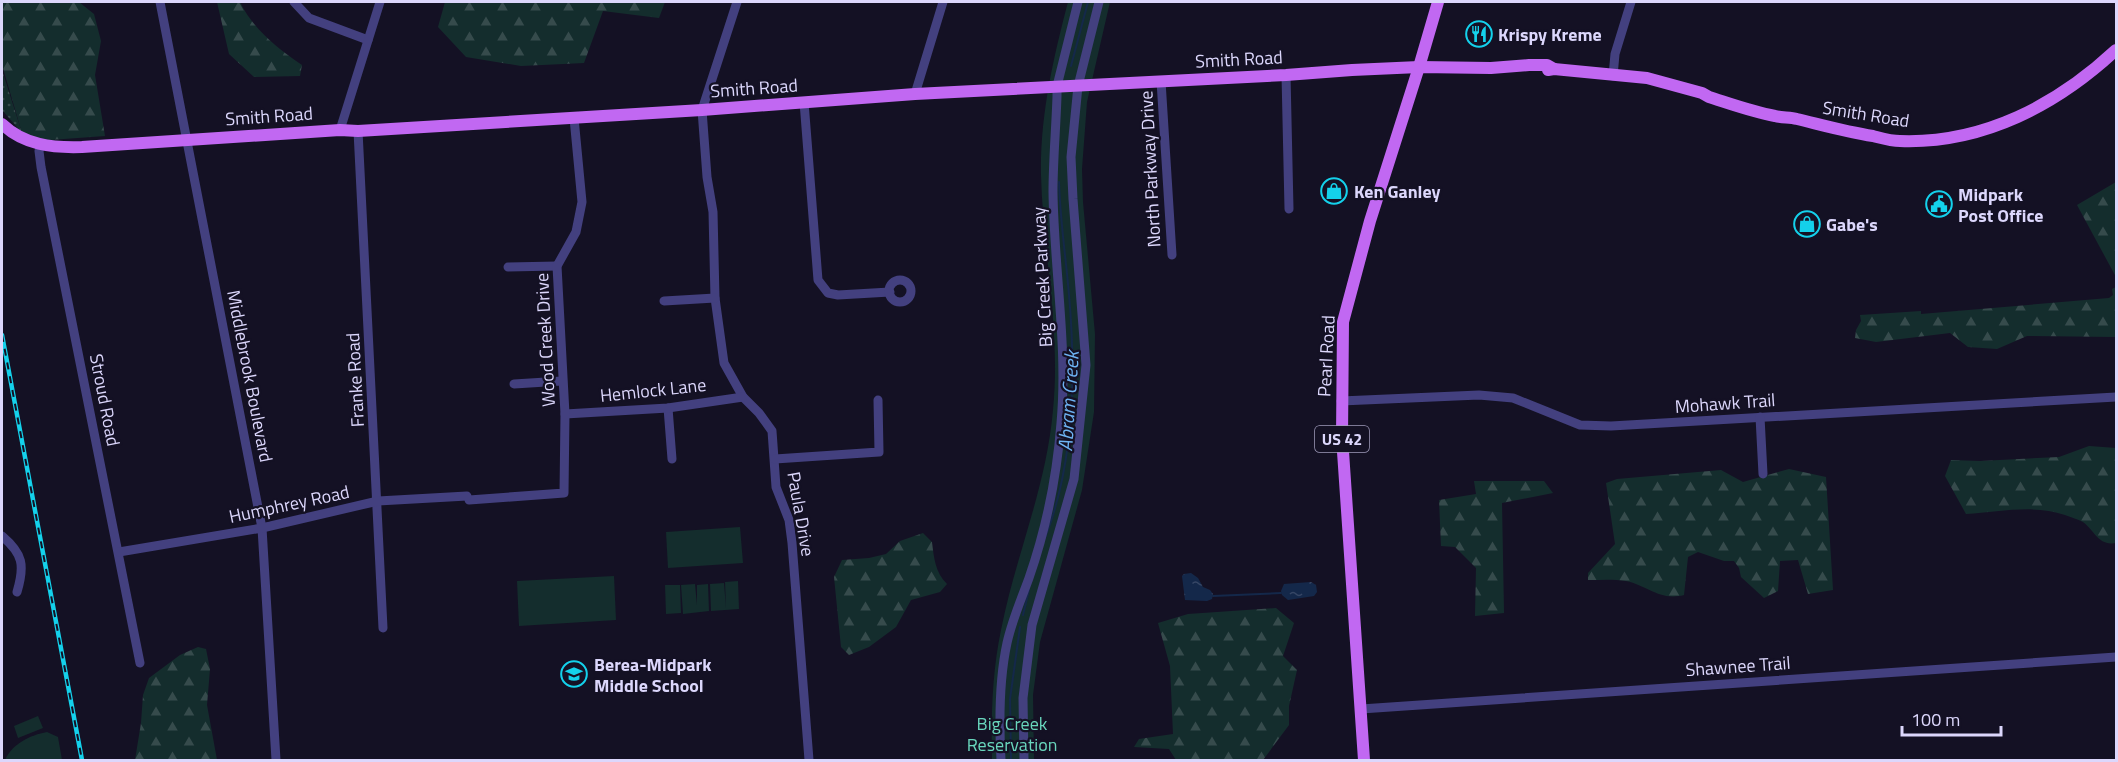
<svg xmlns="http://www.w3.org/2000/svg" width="2118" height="762" viewBox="0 0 2118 762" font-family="'Titillium Web',sans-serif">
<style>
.grass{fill:url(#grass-dots)}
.forest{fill:url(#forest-firs)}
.green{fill:#142d2d}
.water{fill:url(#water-ripples)}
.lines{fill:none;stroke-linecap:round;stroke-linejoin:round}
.stream{stroke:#14284a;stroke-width:2}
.minor{stroke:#43407f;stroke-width:9}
.major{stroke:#c168f2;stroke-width:12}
.rail-casing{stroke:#14d1eb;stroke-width:4.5}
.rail{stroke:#141124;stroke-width:2;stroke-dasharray:7;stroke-linecap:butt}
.labels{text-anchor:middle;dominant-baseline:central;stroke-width:4.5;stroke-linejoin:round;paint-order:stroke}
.shield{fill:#141124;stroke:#a09cbb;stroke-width:1.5}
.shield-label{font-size:16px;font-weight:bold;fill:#dcd7fc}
.poi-label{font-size:18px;font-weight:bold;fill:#dcd7fc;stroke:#141124;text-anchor:start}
.street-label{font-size:18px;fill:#dcd7fc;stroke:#141124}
.park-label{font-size:18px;fill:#69d6bd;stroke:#141124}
.water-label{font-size:20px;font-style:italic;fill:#6eb3f3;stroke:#141124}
</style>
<defs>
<pattern id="grass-dots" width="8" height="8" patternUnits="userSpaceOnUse" patternTransform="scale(1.5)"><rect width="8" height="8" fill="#142d2d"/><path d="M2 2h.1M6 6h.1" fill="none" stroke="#364b4c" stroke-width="1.8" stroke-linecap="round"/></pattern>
<pattern id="forest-firs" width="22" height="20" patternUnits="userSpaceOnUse" patternTransform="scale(1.5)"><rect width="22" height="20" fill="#142d2d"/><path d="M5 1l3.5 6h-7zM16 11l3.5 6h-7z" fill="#364b4c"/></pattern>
<pattern id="water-ripples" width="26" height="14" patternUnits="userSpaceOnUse" patternTransform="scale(1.5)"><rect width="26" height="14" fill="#14284a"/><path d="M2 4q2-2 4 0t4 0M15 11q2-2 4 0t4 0" fill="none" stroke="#364665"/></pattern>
</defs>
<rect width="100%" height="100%" fill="#141124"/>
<polygon class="grass" points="2,65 3,73 22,133 2,110"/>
<g class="forest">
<polygon points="2,2 79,2 94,14 101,41 95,75 105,136 36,141 22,133 2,65"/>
<path d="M 217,2 L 240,2 C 253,29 277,48 302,65 L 300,76 L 254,77 L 229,54 Z"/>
<polygon points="445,2 665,2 659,18 603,11 584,63 521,66 466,57 438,27"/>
<polygon points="2116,182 2116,277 2077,205"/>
<polygon points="2116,287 2116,337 2027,336 1997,349 1968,347 1950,333 1876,342 1855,338 1856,330 1861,321 1860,315 1921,311 1921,314 2109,298 2113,295 2112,289"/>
<path d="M 2089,446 L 2116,448 L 2116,543 C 2098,546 2095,531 2083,522 C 2078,519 2070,517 2065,515 C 2034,504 1998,512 1966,514 L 1945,476 L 1951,460 L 1980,461 L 2059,457 Z"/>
<path d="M 1789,469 L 1826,477 L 1833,590 L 1808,594 L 1798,560 L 1780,561 L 1778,591 L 1764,598 L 1741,577 L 1739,568 L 1734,561 L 1724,561 L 1698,552 L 1688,557 L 1684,595 C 1659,601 1649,586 1626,581 C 1614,579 1600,580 1588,580 L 1588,573 L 1615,544 L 1606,483 L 1617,479 L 1721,470 L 1743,482 Z"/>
<polygon points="1474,481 1544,481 1553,493 1502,503 1504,613 1475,616 1476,568 1455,547 1441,546 1439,500 1476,494"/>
<path d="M 923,533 L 932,542 C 934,558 935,572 947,584 L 940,592 L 911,600 L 896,627 L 869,647 L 849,655 L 841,647 L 834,577 L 842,560 L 869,558 L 886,554 L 900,541 Z"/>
<polygon points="1276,608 1294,623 1283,656 1297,670 1289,706 1289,725 1263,760 1176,760 1169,749 1134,747 1139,739 1173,734 1170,666 1158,623 1188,614"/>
<polygon points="198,647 206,649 210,669 207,705 217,760 135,760 141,723 143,695 149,678 180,655"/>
</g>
<g class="green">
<path d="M 1068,2 L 1110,2 L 1087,102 L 1082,169 L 1083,202 L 1095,334 L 1094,412 L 1082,490 L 1040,642 L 1033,695 L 1034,760 L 992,760 C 991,717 992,673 1001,630 C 1016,554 1046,489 1053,410 C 1061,332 1043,254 1041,175 C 1040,116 1053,59 1068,2 Z"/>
<polygon points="740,527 743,563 668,568 666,532"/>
<polygon points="614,576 616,620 519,626 517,581"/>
<polygon points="738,581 739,609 711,611 710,584 724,583 726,608 725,582"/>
<polygon points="695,584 697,605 697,585 708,584 709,611 683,614 681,585"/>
<polygon points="665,585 680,585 681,613 666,614"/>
<polygon points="38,716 43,728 18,738 14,726"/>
<path d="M 47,732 L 58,737 L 62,760 L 5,760 C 12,744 30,735 47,732 Z"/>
</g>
<g class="water">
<polygon points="1191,573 1198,578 1203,587 1210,590 1213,594 1212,599 1207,601 1185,600 1182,576 1184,574"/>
<polygon points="1311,582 1316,585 1317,592 1314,596 1288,600 1282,595 1281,591 1284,584"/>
</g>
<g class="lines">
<g class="stream">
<polyline points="1071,66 1088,2"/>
<path d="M 1045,538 C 1074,464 1076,374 1069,295 C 1066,258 1060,220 1059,182"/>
<polyline points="1213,596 1281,593"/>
<polyline points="1023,615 1029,590"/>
<polyline points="1011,760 1010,699 1020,627"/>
</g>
<g class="minor">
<polyline points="160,2 262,528 276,760"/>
<polyline points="294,2 309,18 368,40"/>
<polyline points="737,2 702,110 707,177 713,212 715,298 724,363 743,397 759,413 772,431 776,487 789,520 792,543 809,760"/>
<polyline points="1286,75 1289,209"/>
<polyline points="1613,76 1615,54 1631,2"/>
<polyline points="1161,81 1172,255"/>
<polyline points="915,94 943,2"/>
<polyline points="804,102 818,280 828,293 838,295 890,292"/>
<polyline points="340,130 380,2"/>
<polyline points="358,131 383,628"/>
<polyline points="41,144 39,151 41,167 140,663"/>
<polyline points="508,267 557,266"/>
<circle cx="900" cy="291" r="11"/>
<polyline points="664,301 715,298"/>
<polyline points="514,384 562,381"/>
<polyline points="1341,401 1479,395 1513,398 1580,425 1611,426 2116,397"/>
<polyline points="668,408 672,459"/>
<polyline points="565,414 668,408 743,397"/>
<polyline points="1760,417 1763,474"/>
<polyline points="775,459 879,452 878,400"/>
<polyline points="469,500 564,493 565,414 557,266 576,232 582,202 574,118"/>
<path d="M 2,536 C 23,554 25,565 17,592"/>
<polyline points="119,552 262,528 378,501 467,496"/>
<polyline points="1361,709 2116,657"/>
<path d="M 1001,760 C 999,722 999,680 1007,643 C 1012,620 1021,600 1029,578 C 1046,529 1057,475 1061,423 C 1068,346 1054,269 1053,192 C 1053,160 1056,128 1057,96 L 1057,86 L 1078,2"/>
<polyline points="1024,760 1023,698 1032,625 1074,479 1086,365 1073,199 1071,157 1078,86 1099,2"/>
</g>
<g class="major">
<path d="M 1548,70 L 1554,69 L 1647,78 L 1702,93 L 1709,97 C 1731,104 1753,112 1775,116 C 1782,118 1790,117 1797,119 C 1822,125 1847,132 1873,136 C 1881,138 1891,141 1900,141 C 1983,144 2057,105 2116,50"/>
<path d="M 2,124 C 24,145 52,148 82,147 L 340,130 L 358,131 L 702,110 L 915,94 L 1286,75 L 1352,70 L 1419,67 L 1491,68 L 1529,65 L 1547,65 L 1554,69"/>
<polyline points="1364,760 1342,437 1343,322 1370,221 1419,67 1438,2"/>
</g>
<g class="rail-casing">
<polyline id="rail" points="2,335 82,760"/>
</g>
<use href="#rail" class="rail"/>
</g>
<defs>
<g id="restaurant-ring" transform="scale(1.35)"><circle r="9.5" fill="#141124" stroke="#14d1eb" stroke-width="1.5"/><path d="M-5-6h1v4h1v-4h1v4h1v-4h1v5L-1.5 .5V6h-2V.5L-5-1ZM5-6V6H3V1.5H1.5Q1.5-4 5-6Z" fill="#14d1eb"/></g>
<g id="shop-ring" transform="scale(1.35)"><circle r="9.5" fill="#141124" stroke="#14d1eb" stroke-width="1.5"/><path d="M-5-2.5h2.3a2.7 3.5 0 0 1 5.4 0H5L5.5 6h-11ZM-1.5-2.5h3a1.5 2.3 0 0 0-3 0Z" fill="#14d1eb"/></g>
<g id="civic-ring" transform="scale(1.35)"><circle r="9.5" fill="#141124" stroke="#14d1eb" stroke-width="1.5"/><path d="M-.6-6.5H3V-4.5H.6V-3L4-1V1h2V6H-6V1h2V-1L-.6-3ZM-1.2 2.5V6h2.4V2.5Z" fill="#14d1eb"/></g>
<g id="school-ring" transform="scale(1.35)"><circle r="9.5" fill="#141124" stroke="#14d1eb" stroke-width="1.5"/><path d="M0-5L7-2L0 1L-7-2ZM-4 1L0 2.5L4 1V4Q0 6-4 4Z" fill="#14d1eb"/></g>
</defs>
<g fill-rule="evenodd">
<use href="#restaurant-ring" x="1479" y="34"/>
<use href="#shop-ring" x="1334" y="191"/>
<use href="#civic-ring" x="1939" y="204"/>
<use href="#shop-ring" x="1807" y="224"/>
<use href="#school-ring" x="574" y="674"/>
</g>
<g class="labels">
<rect class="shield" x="1315" y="426" width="54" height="26" rx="4.5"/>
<g class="shield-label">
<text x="1342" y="439">US 42</text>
</g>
<g class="poi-label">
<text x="1498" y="34">Krispy Kreme</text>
<text x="1354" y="191">Ken Ganley</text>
<text x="1958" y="194">Midpark<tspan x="1958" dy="21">Post Office</tspan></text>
<text x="1826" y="224">Gabe's</text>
<text x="594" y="664">Berea-Midpark<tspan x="594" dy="21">Middle School</tspan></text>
</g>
<g class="street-label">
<text transform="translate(1239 59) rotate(-3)">Smith Road</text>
<text transform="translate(754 88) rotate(-4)">Smith Road</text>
<text transform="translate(1866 114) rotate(9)">Smith Road</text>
<text transform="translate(269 116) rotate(-4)">Smith Road</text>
<text transform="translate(1150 169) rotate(-93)">North Parkway Drive</text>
<text transform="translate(1042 277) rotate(-93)">Big Creek Parkway</text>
<text transform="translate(545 340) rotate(-93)">Wood Creek Drive</text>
<text transform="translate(1326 356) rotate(-87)">Pearl Road</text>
<text transform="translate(250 376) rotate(79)">Middlebrook Boulevard</text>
<text transform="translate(355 380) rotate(-93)">Franke Road</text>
<text transform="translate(653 390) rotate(-6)">Hemlock Lane</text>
<text transform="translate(105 400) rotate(79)">Stroud Road</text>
<text transform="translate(1725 403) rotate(-4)">Mohawk Trail</text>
<text transform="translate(289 504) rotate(-12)">Humphrey Road</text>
<text transform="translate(801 514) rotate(80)">Paula Drive</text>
<text transform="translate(1738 666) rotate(-4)">Shawnee Trail</text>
</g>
<g class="park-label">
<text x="1012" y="723">Big Creek<tspan x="1012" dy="21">Reservation</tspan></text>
</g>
<g class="water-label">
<text transform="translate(1068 401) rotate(-86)">Abram Creek</text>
</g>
</g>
<rect width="2118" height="762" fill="none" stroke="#dcd7fc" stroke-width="6"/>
<path d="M1902 726v9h99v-9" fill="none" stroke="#dcd7fc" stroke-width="3"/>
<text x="1911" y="726" font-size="18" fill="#dcd7fc" stroke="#141124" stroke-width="4.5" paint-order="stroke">100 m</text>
</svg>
